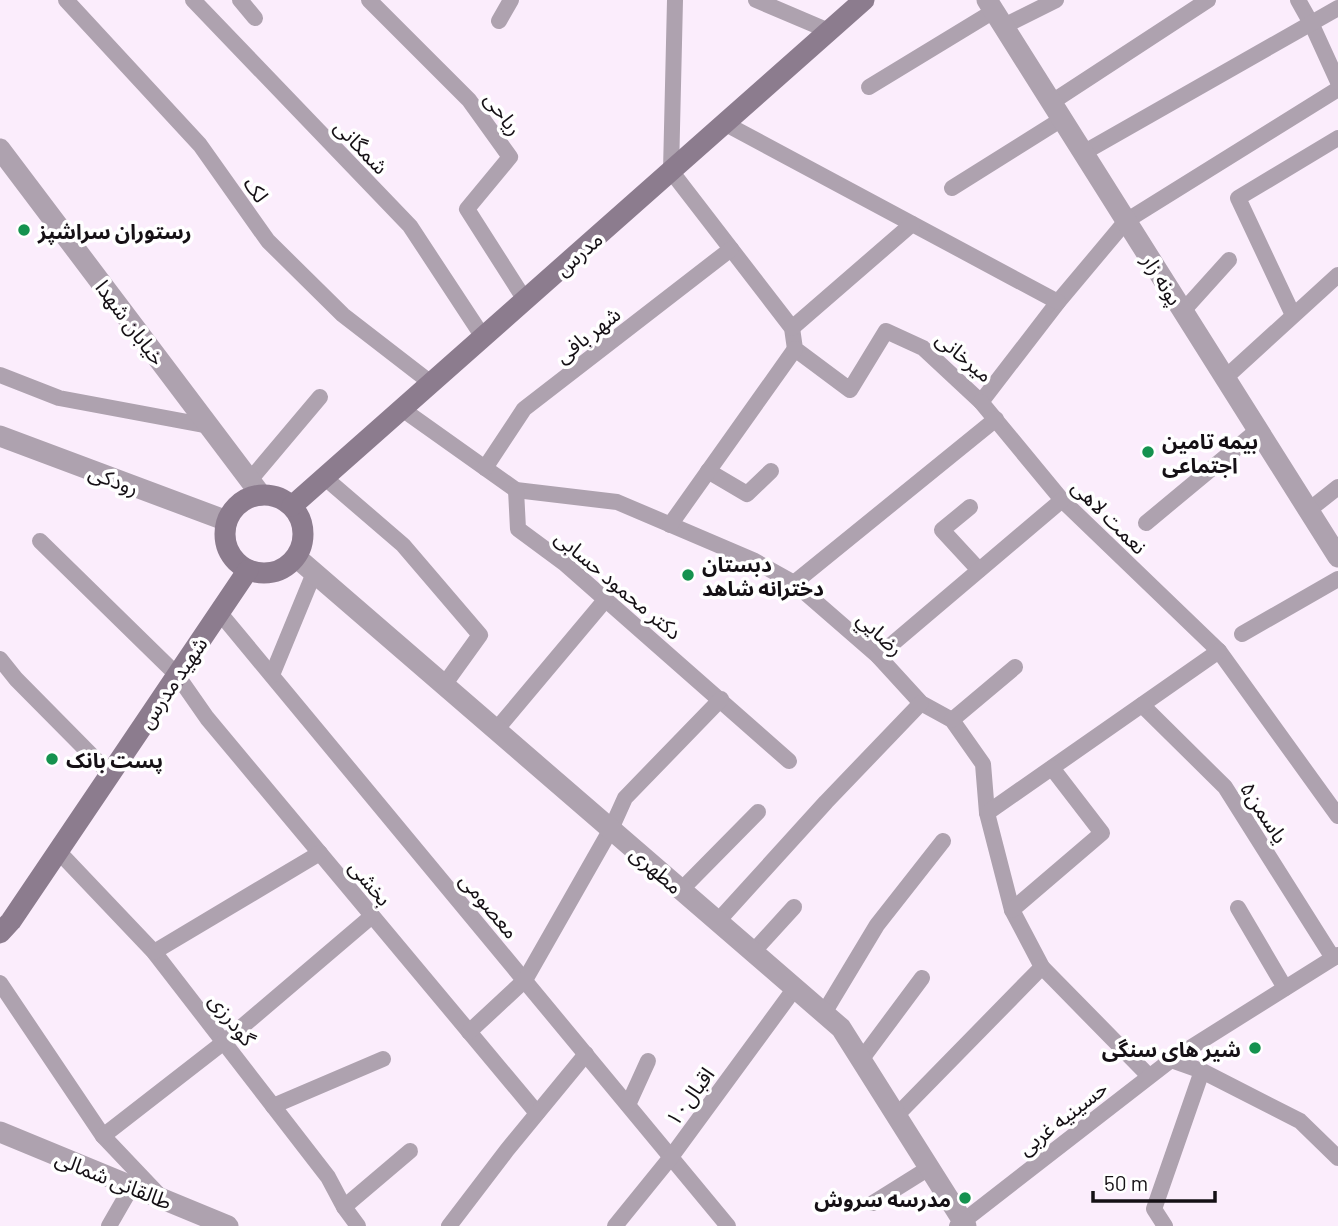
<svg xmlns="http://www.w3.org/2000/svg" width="1338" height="1226" viewBox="0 0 1338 1226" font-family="Barlow,'Noto Sans Arabic',sans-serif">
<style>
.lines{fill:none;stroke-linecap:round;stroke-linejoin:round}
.minor{stroke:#aea2af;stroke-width:16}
.tertiary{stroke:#aea2af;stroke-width:21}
.secondary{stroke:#8c7c8e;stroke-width:21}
.poi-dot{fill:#15924f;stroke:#fff;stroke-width:2.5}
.labels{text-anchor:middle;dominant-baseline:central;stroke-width:7;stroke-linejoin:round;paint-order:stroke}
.street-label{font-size:21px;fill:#151015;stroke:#fff}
.poi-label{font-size:21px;font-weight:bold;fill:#151015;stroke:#fff;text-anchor:start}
</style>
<rect width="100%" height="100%" fill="#fbedfc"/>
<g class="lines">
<g class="minor">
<polyline points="66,0 200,145 268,241 343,315 431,383"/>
<polyline points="193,0 410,226 483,337"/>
<polyline points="240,0 255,18"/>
<polyline points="369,0 469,100 510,157 467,209 525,300"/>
<polyline points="675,0 671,171 792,328 795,349 850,390 886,331 923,348 981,402 1058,302 1126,221 1338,89"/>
<polyline points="756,0 829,31"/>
<polyline points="1298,0 1312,25 1338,82"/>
<polyline points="499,21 511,0"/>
<polyline points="1004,26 1056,0"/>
<polyline points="869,87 994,11"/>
<polyline points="1052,102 1208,0"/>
<polyline points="724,123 1058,302"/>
<polyline points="1083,153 1338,8"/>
<polyline points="952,188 1062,119"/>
<polyline points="1183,311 1229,260"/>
<polyline points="1293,315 1238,198 1338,138"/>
<polyline points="792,328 912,224"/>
<polyline points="0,375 59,398 209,426"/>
<polyline points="1225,378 1338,275"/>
<polyline points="981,402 1062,500 1219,651 1338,816"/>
<polyline points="402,409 516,490 617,502 753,560 794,583 878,656 921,703 952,720 983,764 987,813 1012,910 1042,967 1149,1076"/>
<polyline points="485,468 524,409 731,249"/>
<polyline points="708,471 747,494 771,471"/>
<polyline points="324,477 403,545 480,635 444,685"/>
<polyline points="250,480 320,397"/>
<polyline points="516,490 518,529 564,563 789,761"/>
<polyline points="970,507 942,530 979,570"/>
<polyline points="1309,510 1338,487"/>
<polyline points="1146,523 1258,430"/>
<polyline points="670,525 795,349"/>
<polyline points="40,541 177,675 207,718 537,1113"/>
<polyline points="794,583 996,419"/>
<polyline points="219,612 728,1226"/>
<polyline points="1242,634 1338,579"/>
<polyline points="878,656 1062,500"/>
<polyline points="0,659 16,679 110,774"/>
<polyline points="272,675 314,573"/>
<polyline points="1142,705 1225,787 1333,958"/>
<polyline points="952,720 1015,667"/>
<polyline points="496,730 606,599"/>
<polyline points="987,813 1219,651"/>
<polyline points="58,851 154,952 328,1177 344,1207 358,1226"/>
<polyline points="681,890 758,812"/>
<polyline points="1238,908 1285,988"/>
<polyline points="1012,910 1102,833 1052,768"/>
<polyline points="718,921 826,802 921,703"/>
<polyline points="154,952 320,853"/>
<polyline points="753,952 794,907"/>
<polyline points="0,983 103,1136 160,1196"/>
<polyline points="824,1013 877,925 943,841"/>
<polyline points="469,1032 525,980 611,829 625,798 721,699"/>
<polyline points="861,1060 922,978"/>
<polyline points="1171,1060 1202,1071 1300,1121 1338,1158"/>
<polyline points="628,1105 648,1061"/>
<polyline points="273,1106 383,1059"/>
<polyline points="896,1116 1042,967"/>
<polyline points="103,1136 224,1042 372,916"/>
<polyline points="873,1203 929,1168"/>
<polyline points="344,1207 410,1151"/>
<polyline points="109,1226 132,1186"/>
<polyline points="449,1226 507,1150 586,1054"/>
<polyline points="615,1226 671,1157 795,988"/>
<polyline points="957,1226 1171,1060 1338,955"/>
<polyline points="1165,1226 1154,1209 1202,1071"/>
</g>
<g class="tertiary">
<polyline points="987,0 1338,557"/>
<polyline points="0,149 261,495"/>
<polyline points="0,436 227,521"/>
<polyline points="296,557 841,1028 966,1226"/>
<polyline points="0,1132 228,1226"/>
</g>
<g class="secondary">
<circle cx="264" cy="534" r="39"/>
<polyline points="292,506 864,0"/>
<polyline points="0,933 11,921 248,570"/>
</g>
</g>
<g class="poi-dot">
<circle cx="24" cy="230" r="7"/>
<circle cx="1148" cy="452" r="7"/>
<circle cx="688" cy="575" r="7"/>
<circle cx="52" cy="759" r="7"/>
<circle cx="1255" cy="1048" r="7"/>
<circle cx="965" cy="1198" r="7"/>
</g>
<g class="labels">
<g class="street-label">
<text transform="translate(504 113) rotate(54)">ریاحی</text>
<text transform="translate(362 146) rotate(46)">شمگانی</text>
<text transform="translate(257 189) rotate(55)">لک</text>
<text transform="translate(578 253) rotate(-41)">مدرس</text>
<text transform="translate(1163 279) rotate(58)">پونه زار</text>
<text transform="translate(131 322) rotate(53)">خیابان شهدا</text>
<text transform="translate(587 334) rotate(-38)">شهر بافی</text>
<text transform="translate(965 356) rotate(40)">میرخانی</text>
<text transform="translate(114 479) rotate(21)">رودکی</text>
<text transform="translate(1110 516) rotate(45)">نعمت لاهی</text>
<text transform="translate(619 584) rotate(40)">دکتر محمود حسابی</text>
<text transform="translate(881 633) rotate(43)">رضایي</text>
<text transform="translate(172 682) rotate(-56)">شهید مدرس</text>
<text transform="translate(1265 812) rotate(57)">یاسمن۵</text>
<text transform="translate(657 869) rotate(41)">مطهری</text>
<text transform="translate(371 882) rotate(50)">بخشی</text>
<text transform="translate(490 905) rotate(50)">معصومی</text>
<text transform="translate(233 1019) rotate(52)">گودرزی</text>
<text transform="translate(689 1096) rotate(-54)">اقبال۱۰</text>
<text transform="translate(1062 1117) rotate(-38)">حسینیه غربی</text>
<text transform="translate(114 1179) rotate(22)">طالقانی شمالی</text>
</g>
<g class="poi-label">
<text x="38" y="230">رستوران سراشپز</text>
<text x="1162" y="440">بیمه تامین<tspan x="1162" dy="24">اجتماعی</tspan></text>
<text x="702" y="563">دبستان<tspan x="702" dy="24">دخترانه شاهد</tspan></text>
<text x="66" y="759">پست بانک</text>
<text x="1241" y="1048" text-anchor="end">شیر های سنگی</text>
<text x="951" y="1198" text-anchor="end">مدرسه سروش</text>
</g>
</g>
<path d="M1093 1191v10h122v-10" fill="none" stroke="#151015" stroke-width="3.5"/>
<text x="1104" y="1191" font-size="21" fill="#151015" stroke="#ffffff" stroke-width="5" paint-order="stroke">50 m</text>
</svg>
